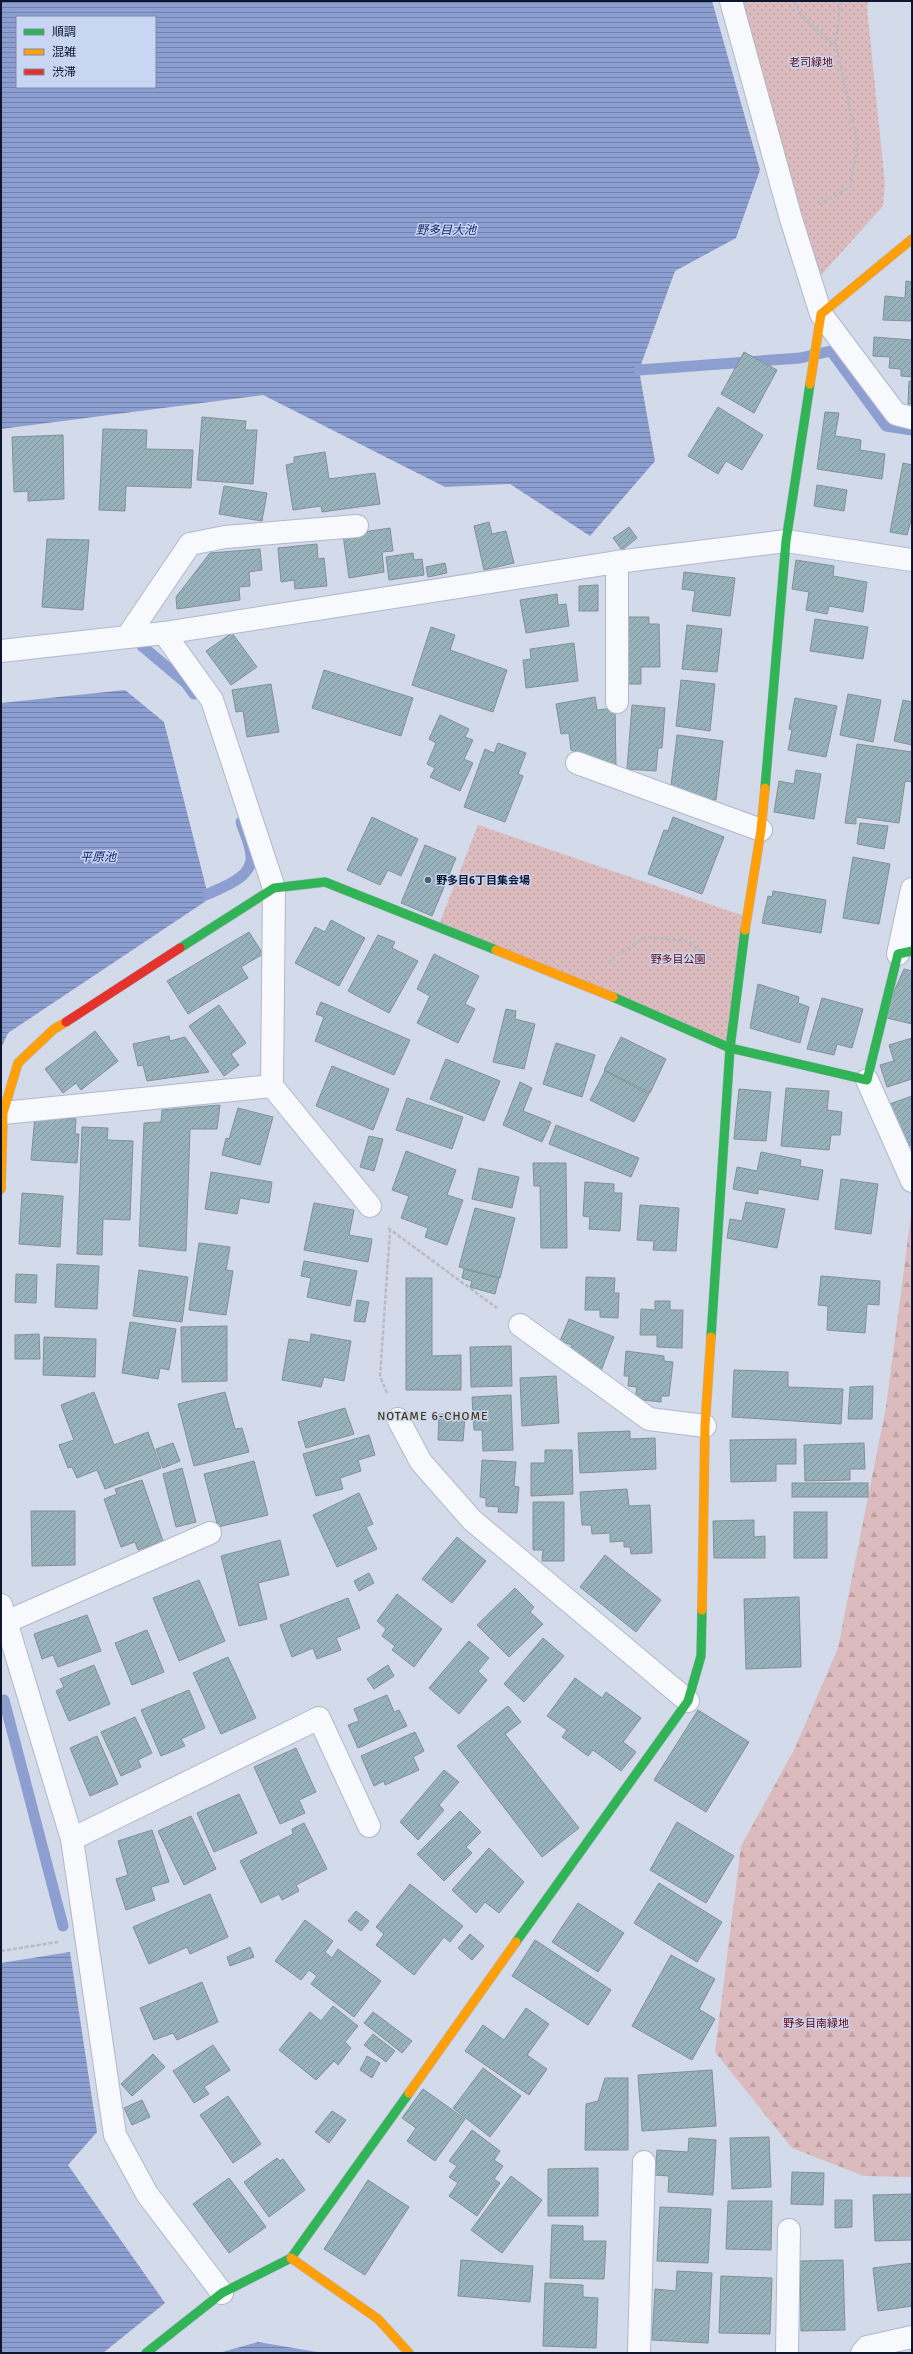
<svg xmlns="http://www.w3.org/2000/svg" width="913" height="2354" viewBox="0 0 913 2354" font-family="Signika,'Noto Sans JP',sans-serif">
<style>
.forest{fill:url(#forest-firs)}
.park{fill:url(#park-dots)}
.water{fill:url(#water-rules);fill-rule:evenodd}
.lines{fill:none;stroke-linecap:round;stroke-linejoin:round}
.stream{stroke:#8c9fd0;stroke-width:11}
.building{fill:url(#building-hatch);stroke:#819099}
.street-casing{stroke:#afb8cc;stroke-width:24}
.fast-casing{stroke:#afb8cc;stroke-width:10}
.slow-casing{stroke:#afb8cc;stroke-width:10}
.jam-casing{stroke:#afb8cc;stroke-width:10}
.path{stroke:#b7bbc4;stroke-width:2.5;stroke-dasharray:4 2;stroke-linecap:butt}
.street{stroke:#f8f9fc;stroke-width:22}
.fast{stroke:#30b455;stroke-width:9}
.slow{stroke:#ff9f0a;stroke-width:9}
.jam{stroke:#e5322d;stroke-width:9}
.poi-dot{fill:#525b71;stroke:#c9d6f3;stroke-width:1.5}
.labels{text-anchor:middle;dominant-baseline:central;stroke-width:3;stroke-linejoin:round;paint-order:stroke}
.park-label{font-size:11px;fill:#680509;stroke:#c9d6f3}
.poi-label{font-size:11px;font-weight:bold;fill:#0d1730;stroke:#c9d6f3;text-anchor:start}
.water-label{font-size:12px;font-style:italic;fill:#10226c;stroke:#c9d6f3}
.neighbourhood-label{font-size:12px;letter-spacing:1px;fill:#45350d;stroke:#c9d6f3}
</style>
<defs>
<pattern id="forest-firs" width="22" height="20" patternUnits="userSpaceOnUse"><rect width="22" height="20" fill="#dcbbbe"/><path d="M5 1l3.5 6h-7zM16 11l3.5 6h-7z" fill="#bca0a4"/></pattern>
<pattern id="park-dots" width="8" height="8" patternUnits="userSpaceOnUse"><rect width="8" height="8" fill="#dcbbbe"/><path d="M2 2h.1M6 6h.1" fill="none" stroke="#bca0a4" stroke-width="1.8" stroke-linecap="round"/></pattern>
<pattern id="water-rules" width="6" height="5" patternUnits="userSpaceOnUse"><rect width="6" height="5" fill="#8c9fd0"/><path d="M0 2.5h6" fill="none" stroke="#7181a9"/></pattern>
<pattern id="building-hatch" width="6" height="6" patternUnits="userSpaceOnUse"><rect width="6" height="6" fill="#98b2bb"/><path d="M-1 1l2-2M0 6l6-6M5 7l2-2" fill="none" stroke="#8298a1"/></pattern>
</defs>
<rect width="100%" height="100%" fill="#d3dae9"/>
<polygon class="forest" points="912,1208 912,2177 864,2176 792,2148 715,2052 741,1846 795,1748 838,1648 886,1407"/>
<g class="park">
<polygon points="731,1 869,1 867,8 885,184 883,206 813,284"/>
<polygon points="478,825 747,917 730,1048 438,927"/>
</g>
<g class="water">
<path d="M 1,1 L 712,1 L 760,170 L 736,238 L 675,271 L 639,370 L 655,461 L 590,536 L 510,484 L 445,487 L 263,395 L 1,429 ZM 17,17 L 155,17 L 155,87 L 17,87 Z"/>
<polygon points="125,690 164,722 209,899 8,1033 1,1048 1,703"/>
<polygon points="70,1952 97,2132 68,2165 165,2303 103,2353 1,2353 1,1963"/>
<polygon points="258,2342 323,2353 219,2353"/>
</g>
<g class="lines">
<g class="stream">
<polyline points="639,370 800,358 831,351 886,426 912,430"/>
<polyline points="142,646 186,683 194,694"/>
<path d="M 208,894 C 223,887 254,877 251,855 C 250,844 244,832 241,822"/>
<polyline points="4,1700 63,1926"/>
</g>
</g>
<g class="building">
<polygon points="906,281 912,282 912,321 883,320 885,296 905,298"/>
<polygon points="874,337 912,340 912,377 901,376 901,369 889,368 890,357 873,356"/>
<polygon points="744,352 777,370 754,413 721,394"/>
<polygon points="909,381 912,381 912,404 908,404"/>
<polygon points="718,407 763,435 742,470 726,461 718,474 688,456"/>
<polygon points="825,412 839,413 835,436 861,440 860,450 885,454 882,479 817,469"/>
<polygon points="202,417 246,421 245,430 257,430 253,484 197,480"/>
<polygon points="103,429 147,430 146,449 193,450 191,488 126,486 125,511 99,510"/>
<polygon points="63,435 64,499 28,501 28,491 14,492 12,437"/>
<polygon points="325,452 329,479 375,473 380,504 322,512 321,506 293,510 286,465 294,463 294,457"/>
<polygon points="903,463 912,465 912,517 907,535 890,532"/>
<polygon points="817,485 847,490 844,511 814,506"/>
<polygon points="224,486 267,493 262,521 219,514"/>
<polygon points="489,522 492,534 506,531 514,563 484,570 474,526"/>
<polygon points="629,527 637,538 622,550 613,538"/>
<polygon points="390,528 393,551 382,552 384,572 349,578 343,535"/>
<polygon points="47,539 89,540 83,610 42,607"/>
<polygon points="317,544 318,559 324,558 327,586 295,589 294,580 281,582 278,548"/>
<polygon points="260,549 262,570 249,572 250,586 239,587 240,600 177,609 176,597 210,553"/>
<polygon points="413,553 414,560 422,559 424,575 389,580 386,557"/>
<polygon points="796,560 834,566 833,576 867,582 863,612 829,606 827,614 806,610 809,592 792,589"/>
<polygon points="445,563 447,573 428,577 426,567"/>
<polygon points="684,572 735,578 730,616 692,611 695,591 682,589"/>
<polygon points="598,585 598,611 579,611 579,586"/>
<polygon points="557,594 558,605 566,604 569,626 526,633 520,600"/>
<polygon points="619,617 649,617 649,624 659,624 660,667 641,667 641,684 619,684"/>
<polygon points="815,619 868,627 863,659 810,651"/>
<polygon points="687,625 722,629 717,672 682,669"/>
<polygon points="431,627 455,635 450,650 507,670 493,712 412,685"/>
<polygon points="232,633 257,667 231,685 206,651"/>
<polygon points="574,643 578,681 526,688 523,660 531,659 530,649"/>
<polygon points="324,670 413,698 401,736 312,708"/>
<polygon points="681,680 715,684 710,731 676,726"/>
<polygon points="271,684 279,732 247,737 243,711 236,712 232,690"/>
<polygon points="848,694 881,700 873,742 840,735"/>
<polygon points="595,697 597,710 615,708 616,767 571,750 569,733 561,734 556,704"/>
<polygon points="795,698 837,706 826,757 788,750 792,730 789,729"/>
<polygon points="903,700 912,702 912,745 894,741"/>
<polygon points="632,705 665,708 662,748 658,748 656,771 627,769"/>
<polygon points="440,715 469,729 465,737 473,740 464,759 473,763 460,791 430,777 435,768 427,764 436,743 429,739"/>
<polygon points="677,735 723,741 716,800 670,794"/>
<polygon points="498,743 526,753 518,774 523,776 505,822 464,807 485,749 494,753"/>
<polygon points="857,744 912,752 912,782 905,781 899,823 856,817 856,824 845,823"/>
<polygon points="796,770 821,774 814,819 774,812 779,781 794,784"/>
<polygon points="372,817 418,839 401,876 388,870 380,885 347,870"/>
<polygon points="673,817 724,837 702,894 648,874 664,830 668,831"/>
<polygon points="860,823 888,826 884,849 857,844"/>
<polygon points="425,845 456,858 432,916 401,903"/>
<polygon points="853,857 890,864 879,924 843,918"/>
<polygon points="773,891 826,900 821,933 762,923 768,896 772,897"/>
<polygon points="331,920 365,938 339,986 295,963 315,927 325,932"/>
<polygon points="249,932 263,954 241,967 248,978 188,1014 167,981"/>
<polygon points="378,935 395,942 392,948 418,961 389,1013 348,991"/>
<polygon points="434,954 479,976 465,1004 475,1009 458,1043 417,1023 430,996 417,989"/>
<polygon points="904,969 912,971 912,1024 883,1017"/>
<polygon points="758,984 799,997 798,1003 809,1007 800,1043 750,1028"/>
<polygon points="822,998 863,1009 852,1048 837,1044 834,1055 807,1049"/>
<polygon points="321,1002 410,1040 394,1075 315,1041 324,1017 316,1014"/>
<polygon points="219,1005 246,1043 231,1054 239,1065 224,1076 189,1026"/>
<polygon points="506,1009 516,1011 515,1019 535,1024 524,1069 493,1062"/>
<polygon points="95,1031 118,1061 81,1090 76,1083 63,1093 45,1069"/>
<polygon points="169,1036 170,1041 185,1037 209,1072 147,1081 143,1065 138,1066 133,1044"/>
<polygon points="621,1037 666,1059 650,1093 604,1070"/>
<polygon points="912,1038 912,1079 887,1087 880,1065 894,1061 889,1045"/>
<polygon points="556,1043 595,1055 582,1097 543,1084"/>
<polygon points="446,1059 500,1081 484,1121 430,1099"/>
<polygon points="332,1066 389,1089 373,1130 316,1106"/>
<polygon points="605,1071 649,1094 634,1122 590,1100"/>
<polygon points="520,1082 532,1088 523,1111 551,1122 542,1142 503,1125"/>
<polygon points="786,1088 829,1091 827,1110 842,1112 840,1135 831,1135 829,1150 781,1146"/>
<polygon points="739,1089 771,1092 766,1141 734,1139"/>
<polygon points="912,1096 912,1145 899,1149 884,1106"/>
<polygon points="407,1098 463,1117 452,1149 396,1130"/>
<polygon points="220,1105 217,1129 190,1129 186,1251 139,1246 144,1123 161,1122 162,1110"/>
<polygon points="238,1108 273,1117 260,1165 222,1155 226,1138 229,1139"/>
<polygon points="35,1116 76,1119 75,1134 79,1134 77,1163 31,1160"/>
<polygon points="556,1125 639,1158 631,1177 549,1144"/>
<polygon points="82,1127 108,1128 107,1140 133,1141 130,1220 103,1219 102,1255 77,1254"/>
<polygon points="369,1136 383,1139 374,1171 360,1167"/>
<polygon points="406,1151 456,1170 447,1195 463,1200 447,1245 425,1237 428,1228 401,1218 409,1196 392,1190"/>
<polygon points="761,1152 801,1160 800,1166 823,1170 818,1200 758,1189 758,1194 733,1189 737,1167 757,1171"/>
<polygon points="533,1163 566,1163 567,1248 541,1248 540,1186 534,1186"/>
<polygon points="479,1168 519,1177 512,1208 472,1199"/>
<polygon points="211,1172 272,1182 269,1203 240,1198 237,1214 205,1209"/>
<polygon points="841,1179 878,1184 871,1234 835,1229"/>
<polygon points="585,1182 614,1184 614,1193 622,1193 620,1231 589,1229 590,1217 583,1216"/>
<polygon points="22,1193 63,1196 60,1247 19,1244"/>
<polygon points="746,1202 785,1209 777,1248 727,1238 730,1219 742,1221"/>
<polygon points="314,1203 354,1210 349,1235 372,1239 368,1262 304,1250"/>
<polygon points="640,1205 679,1208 676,1251 653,1250 654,1241 637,1240"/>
<polygon points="475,1208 515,1218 500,1278 459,1267"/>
<polygon points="199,1243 230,1247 226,1270 233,1271 226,1315 189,1310"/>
<polygon points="304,1261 357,1271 350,1306 307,1297 311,1278 301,1276"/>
<polygon points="57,1264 99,1266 97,1309 55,1307"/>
<polygon points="464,1269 499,1278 495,1294 470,1287 472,1281 462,1278"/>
<polygon points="139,1270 188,1277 182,1322 133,1316"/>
<polygon points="16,1274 37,1275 36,1303 15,1302"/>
<polygon points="821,1276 880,1281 879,1305 867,1304 865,1333 827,1330 828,1306 818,1305"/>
<polygon points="586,1277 615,1278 614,1293 619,1293 618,1318 600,1317 600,1310 585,1310"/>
<polygon points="406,1278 432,1278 432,1356 461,1355 461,1390 406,1390"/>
<polygon points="357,1300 369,1302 365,1322 354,1321"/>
<polygon points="655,1301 670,1301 670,1310 683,1310 682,1348 657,1347 657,1335 640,1335 641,1309 655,1310"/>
<polygon points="569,1319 614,1337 601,1371 567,1357 572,1345 560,1341"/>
<polygon points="130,1322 176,1329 169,1370 160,1368 158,1379 122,1373"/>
<polygon points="227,1326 227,1381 182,1382 181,1327"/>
<polygon points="39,1334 40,1359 15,1359 15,1335"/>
<polygon points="311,1334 351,1341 344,1381 324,1377 321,1387 282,1380 289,1339 310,1342"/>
<polygon points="44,1337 96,1339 95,1377 43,1375"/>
<polygon points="511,1346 512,1386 471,1387 470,1347"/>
<polygon points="626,1351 664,1356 664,1361 673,1362 669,1396 661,1396 661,1402 635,1399 637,1387 628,1386 629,1376 624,1376"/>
<polygon points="734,1370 788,1372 788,1387 843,1389 841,1424 732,1417"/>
<polygon points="556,1376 559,1423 522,1426 520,1378"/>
<polygon points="873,1386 872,1419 848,1419 850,1387"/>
<polygon points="94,1392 114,1445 148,1432 161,1468 105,1489 97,1470 77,1478 72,1467 68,1468 59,1445 74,1440 61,1405"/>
<polygon points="225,1392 235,1429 242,1428 249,1452 194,1466 178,1404"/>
<polygon points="511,1395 513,1450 483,1451 482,1430 474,1430 472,1397"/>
<polygon points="345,1408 354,1434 306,1448 298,1422"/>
<polygon points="439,1414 465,1416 463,1441 438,1440"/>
<polygon points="630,1431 630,1439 655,1438 656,1469 580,1473 578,1433"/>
<polygon points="369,1435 375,1455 358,1460 361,1471 340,1478 343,1489 316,1496 303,1454"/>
<polygon points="796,1439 796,1464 776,1464 776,1481 731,1482 730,1440"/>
<polygon points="173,1443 180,1461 163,1468 156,1449"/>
<polygon points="864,1443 865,1469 850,1469 850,1480 805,1481 804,1445"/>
<polygon points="545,1450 572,1450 573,1494 531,1496 531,1463 545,1463"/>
<polygon points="482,1460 516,1462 514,1486 519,1487 517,1513 498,1512 499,1507 486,1506 486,1498 480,1497"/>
<polygon points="254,1461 268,1515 218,1527 204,1474"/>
<polygon points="182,1468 196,1522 176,1527 163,1474"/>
<polygon points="142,1480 163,1541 138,1550 135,1542 121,1547 104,1499 117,1494 115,1489"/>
<rect x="792" y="1483" width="76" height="14"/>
<polygon points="627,1489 629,1506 650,1505 652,1553 631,1554 630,1547 624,1547 624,1541 610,1542 610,1533 592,1534 591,1525 582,1525 580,1492"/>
<polygon points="359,1493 373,1524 366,1527 377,1549 337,1567 313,1515"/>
<polygon points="533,1502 564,1502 564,1561 542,1561 543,1550 533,1550"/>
<polygon points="31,1511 75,1511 75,1565 32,1566"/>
<rect x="794" y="1512" width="33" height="46"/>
<polygon points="754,1520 754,1537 765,1536 765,1558 714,1558 713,1521"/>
<polygon points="457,1537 486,1561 452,1603 422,1579"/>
<polygon points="280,1540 289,1575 258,1583 267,1619 239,1626 221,1556"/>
<polygon points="605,1555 661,1600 636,1632 580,1587"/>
<polygon points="369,1573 374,1583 359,1591 354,1581"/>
<polygon points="199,1580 225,1641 179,1661 153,1598"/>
<polygon points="515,1588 534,1607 530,1612 543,1624 509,1657 477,1625"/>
<polygon points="397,1594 442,1629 414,1667 392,1650 395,1646 382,1636 386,1629 377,1621"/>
<polygon points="799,1597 801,1667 746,1669 744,1599"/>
<polygon points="348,1598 360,1628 336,1638 341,1650 317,1659 313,1648 292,1657 280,1625"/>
<polygon points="87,1615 101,1651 58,1667 53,1655 42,1659 34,1634"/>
<polygon points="147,1630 164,1672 132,1685 115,1643"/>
<polygon points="543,1638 564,1656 524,1702 504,1684"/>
<polygon points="469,1641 489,1658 478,1671 487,1680 459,1714 429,1688"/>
<polygon points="228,1657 256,1718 221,1734 193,1673"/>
<polygon points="94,1665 110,1704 69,1721 56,1691 64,1687 60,1679"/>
<polygon points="388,1665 394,1676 374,1689 367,1679"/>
<polygon points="575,1678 602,1698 606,1692 641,1718 623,1742 636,1752 621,1771 593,1750 588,1756 562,1737 567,1730 547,1716"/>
<polygon points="189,1690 205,1728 181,1739 185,1746 161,1756 141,1710"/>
<polygon points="387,1695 394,1712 399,1710 407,1726 358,1748 348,1725 359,1721 354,1709"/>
<polygon points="508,1706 521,1722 505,1734 579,1828 542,1857 457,1746"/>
<polygon points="698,1710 749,1742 706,1812 654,1780"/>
<polygon points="135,1717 152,1753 138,1760 141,1767 121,1776 101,1732"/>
<polygon points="415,1732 424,1751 413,1757 419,1770 385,1785 384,1781 374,1786 361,1756"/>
<polygon points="97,1736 118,1784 90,1796 70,1748"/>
<polygon points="296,1748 316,1792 299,1800 305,1813 280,1824 254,1767"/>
<polygon points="444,1770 459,1782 439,1805 444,1810 418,1840 400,1822"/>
<polygon points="239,1794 257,1833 214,1852 197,1813"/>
<polygon points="460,1811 481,1832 466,1847 472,1853 444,1881 417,1854"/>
<polygon points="191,1816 216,1869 184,1885 158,1831"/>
<polygon points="677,1822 734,1856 706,1903 650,1870"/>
<polygon points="304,1823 327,1869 296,1885 299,1891 282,1900 279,1894 261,1903 240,1861 293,1834 292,1829"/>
<polygon points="152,1830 169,1882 151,1887 155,1900 126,1910 116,1879 128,1875 118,1841"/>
<polygon points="489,1848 524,1882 499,1913 485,1902 476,1913 452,1890"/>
<polygon points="659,1883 722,1922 697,1962 634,1923"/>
<polygon points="410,1884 463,1926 450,1942 444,1937 414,1975 376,1945 384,1934 376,1927"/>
<polygon points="210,1894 228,1937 190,1954 187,1947 149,1964 133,1927"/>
<polygon points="578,1903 624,1933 598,1972 552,1942"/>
<polygon points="356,1911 369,1921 361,1931 348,1921"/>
<polygon points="305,1920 333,1941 325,1952 332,1958 338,1949 381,1981 354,2017 311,1984 317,1976 309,1970 301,1980 275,1961"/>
<polygon points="470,1934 484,1946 472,1960 458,1948"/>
<polygon points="535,1940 611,1990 588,2025 512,1976"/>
<polygon points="250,1947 254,1957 230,1966 227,1957"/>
<polygon points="671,1955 715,1979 699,2009 715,2019 692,2060 632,2026"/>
<polygon points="202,1982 218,2022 177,2040 173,2033 154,2040 140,2008"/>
<polygon points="333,2006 358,2026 345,2042 351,2048 338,2065 334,2061 316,2080 279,2050 310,2012 321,2021"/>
<polygon points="526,2008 549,2024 527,2055 547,2069 529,2095 465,2051 483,2025 504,2040"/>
<polygon points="373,2012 412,2041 402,2053 364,2023"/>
<polygon points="373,2034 395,2051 386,2062 364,2045"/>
<polygon points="213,2045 230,2070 204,2087 209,2094 194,2103 173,2071"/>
<polygon points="153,2054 165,2067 132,2096 121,2084"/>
<polygon points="367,2056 380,2063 372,2078 360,2070"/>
<polygon points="483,2068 521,2096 490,2137 453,2108"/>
<polygon points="712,2070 716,2126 642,2131 638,2075"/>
<polygon points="605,2078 628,2078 628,2150 585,2150 586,2104 598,2101"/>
<polygon points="423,2089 465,2119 435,2161 407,2141 416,2128 402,2118"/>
<polygon points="228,2096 261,2144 233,2163 200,2115"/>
<polygon points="142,2100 150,2117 132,2125 124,2108"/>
<polygon points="332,2111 346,2120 329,2143 315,2132"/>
<polygon points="472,2130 500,2151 494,2160 503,2166 494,2179 500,2183 477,2216 449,2196 458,2183 449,2177 457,2166 449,2161"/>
<polygon points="769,2137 771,2187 732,2189 730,2138"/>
<polygon points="689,2138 716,2140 713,2195 668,2192 669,2176 655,2175 657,2150 688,2152"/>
<polygon points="277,2158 280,2161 283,2159 305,2190 269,2217 244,2182"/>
<polygon points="598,2168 598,2216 548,2216 548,2169"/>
<polygon points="792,2172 824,2173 823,2205 791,2204"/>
<polygon points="511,2176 542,2200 502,2253 471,2230"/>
<polygon points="229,2178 266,2227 229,2253 193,2204"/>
<polygon points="368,2180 409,2207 365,2275 324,2249"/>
<polygon points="912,2194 912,2240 875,2241 873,2195"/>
<polygon points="835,2200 852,2200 852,2227 835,2228"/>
<polygon points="728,2201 772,2201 771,2250 726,2249"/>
<polygon points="660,2207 711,2209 708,2263 657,2261"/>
<polygon points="552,2225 583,2226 583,2241 606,2241 604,2279 550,2278"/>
<polygon points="461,2260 533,2266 530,2302 458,2296"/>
<polygon points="843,2260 845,2330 801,2331 800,2261"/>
<polygon points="912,2263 912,2306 878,2311 873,2268"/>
<polygon points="677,2271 712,2273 708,2343 652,2340 655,2289 676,2291"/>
<polygon points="721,2276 772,2278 770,2334 719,2333"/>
<polygon points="545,2283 583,2285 583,2297 598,2298 596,2348 543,2346"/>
</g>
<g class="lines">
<g class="street-casing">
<g id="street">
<polyline points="731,1 791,219 821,314 896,414 912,418"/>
<polyline points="164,633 212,700 274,888 272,1086 370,1206"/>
<polyline points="127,637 190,544 225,537 357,526"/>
<polyline points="1,651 164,633 617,562 786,541 912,560"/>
<polyline points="617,702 617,562"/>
<polyline points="577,763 761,830"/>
<polyline points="898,954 912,889"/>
<polyline points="867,1080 912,1181"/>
<polyline points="3,1113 272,1086"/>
<polyline points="520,1325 649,1419 705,1426"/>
<polyline points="398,1419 421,1462 472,1520 688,1701"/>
<polyline points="1,1605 72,1839 115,2135 147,2194 222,2293"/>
<polyline points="6,1622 210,1533"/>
<polyline points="72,1839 319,1718 369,1826"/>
<polyline points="639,2353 644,2162"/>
<polyline points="787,2353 789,2230"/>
<polyline points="862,2353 867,2347 912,2337"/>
</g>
</g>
<g class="fast-casing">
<g id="fast">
<polyline points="765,788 786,541 810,384"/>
<polyline points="180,948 274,888 325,882 496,950"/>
<polyline points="613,997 730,1048 867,1080 898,954 912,951"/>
<polyline points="711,1337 730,1048 745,930"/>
<polyline points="516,1942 688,1701 701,1656 702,1610"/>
<polyline points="146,2353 222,2293 291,2258 409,2093"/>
</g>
</g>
<g class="slow-casing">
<g id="slow">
<polyline points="810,384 821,314 912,239"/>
<polyline points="745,930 761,830 765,788"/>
<polyline points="496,950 613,997"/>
<polyline points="1,1189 3,1113 18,1063 54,1029 66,1022"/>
<polyline points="702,1610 705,1426 711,1337"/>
<polyline points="409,2093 516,1942"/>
<polyline points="291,2258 378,2319 409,2353"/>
</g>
</g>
<g class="jam-casing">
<polyline id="jam" points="66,1022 180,948"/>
</g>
<g class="path">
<polyline points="794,1 801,15 835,46"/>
<polyline points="818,205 850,187 858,145 836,46 840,4 843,1"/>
<polyline points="608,963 615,956 647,937 688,941 711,960"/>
<polyline points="388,1228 497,1308"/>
<polyline points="387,1393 380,1376 390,1231"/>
<polyline points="1,1951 58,1942"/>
</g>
<use href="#street" class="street"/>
<use href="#fast" class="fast"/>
<use href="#slow" class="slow"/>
<use href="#jam" class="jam"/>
</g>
<circle class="poi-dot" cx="428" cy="880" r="4"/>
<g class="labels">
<g class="park-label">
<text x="811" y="62">老司緑地</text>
<text x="678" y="959">野多目公園</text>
<text x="816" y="2023">野多目南緑地</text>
</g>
<g class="poi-label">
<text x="436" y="880">野多目6丁目集会場</text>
</g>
<g class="water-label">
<text x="446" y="230">野多目大池</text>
<text x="98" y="857">平原池</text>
</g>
<g class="neighbourhood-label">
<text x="433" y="1416">NOTAME 6-CHOME</text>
</g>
</g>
<rect width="913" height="2354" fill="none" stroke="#0d1730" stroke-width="4"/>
<rect x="16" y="16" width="140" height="72" fill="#c9d6f3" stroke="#7e8aa5"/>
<rect x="24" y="29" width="20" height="6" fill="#30b455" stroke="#7e8aa5"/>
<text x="52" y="36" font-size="12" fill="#0d1730">順調</text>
<rect x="24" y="49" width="20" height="6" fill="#ff9f0a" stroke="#7e8aa5"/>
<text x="52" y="56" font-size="12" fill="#0d1730">混雑</text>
<rect x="24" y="69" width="20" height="6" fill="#e5322d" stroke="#7e8aa5"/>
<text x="52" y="76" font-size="12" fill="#0d1730">渋滞</text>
</svg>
